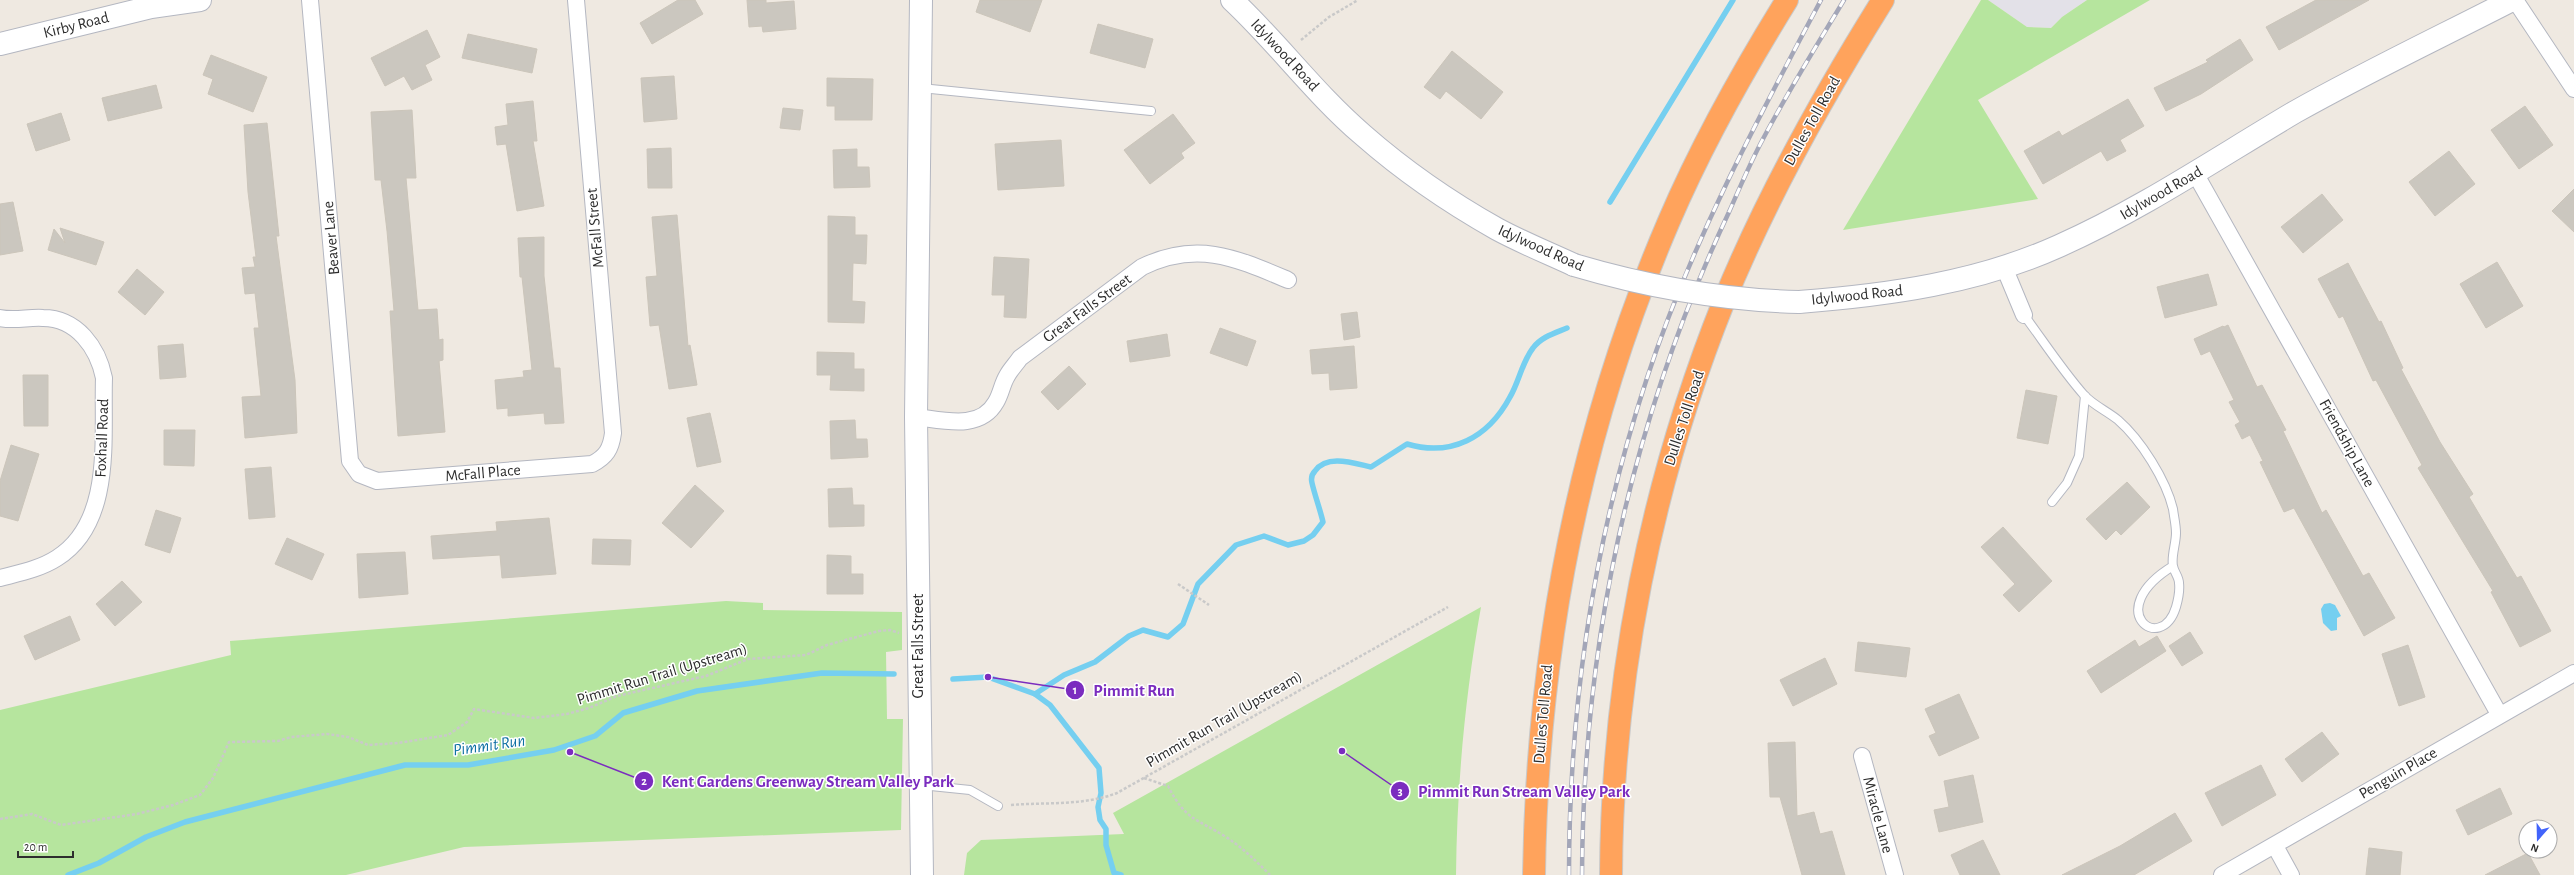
<svg xmlns="http://www.w3.org/2000/svg" width="2574" height="875" viewBox="0 0 2574 875" font-family="'Alegreya Sans',sans-serif">
<style>
.industrial{fill:#e3e1e8}
.green{fill:#b6e59e}
.water{fill:#75cff0}
.lines{fill:none;stroke-linecap:round;stroke-linejoin:round}
.stream{stroke:#75cff0;stroke-width:5.5}
.building{fill:#cbc7bf;stroke:#cbc5ba}
.service-casing{stroke:#b4b7c1;stroke-width:10}
.minor-casing{stroke:#b4b7c1;stroke-width:18}
.secondary-casing{stroke:#b4b7c1;stroke-width:24}
.motorway-casing{stroke:#c9c9c9;stroke-width:24}
.path{stroke:#c9c9c9;stroke-width:2.5;stroke-dasharray:3 2;stroke-linecap:butt}
.service{stroke:#fff;stroke-width:8}
.minor{stroke:#fff;stroke-width:16}
.secondary{stroke:#fff;stroke-width:22}
.motorway{stroke:#ffa35c;stroke-width:22}
.rail-casing{stroke:#a3a6b8;stroke-width:4.5}
.rail{stroke:#fff;stroke-width:3;stroke-dasharray:9;stroke-linecap:butt}
.secondary-bridge-casing{stroke:#b4b7c1;stroke-width:24;stroke-linecap:butt}
.secondary-bridge{stroke:#fff;stroke-width:22}
.labels{text-anchor:middle;dominant-baseline:central;stroke-width:3;stroke-linejoin:round;paint-order:stroke}
.street-label{font-size:16px;fill:#2e2e2e;stroke:#fff}
.water-label{font-size:17px;font-style:italic;fill:#0d6fa3;stroke:#fff}
.leader{fill:none;stroke:#7b2cbf;stroke-width:1.5}
.callout-dot{fill:#7b2cbf;stroke:#fff;stroke-width:1.5}
.mark-label{font-size:12px;text-anchor:middle;font-weight:bold;fill:#fff}
.callout-label{font-size:17px;text-anchor:middle;font-weight:bold;fill:#7b2cbf;stroke:#fff;stroke-width:3;stroke-linejoin:round;paint-order:stroke}
</style>
<rect width="100%" height="100%" fill="#efe9e1"/>
<polygon class="industrial" points="1988,0 2087,0 2062,17 2051,28 2027,27"/>
<g class="green">
<polygon points="1981,0 1988,0 2027,27 2051,28 2062,17 2087,0 2150,0 1978,100 2038,199 1843,230"/>
<polygon points="726,601 763,603 763,610 902,612 902,650 886,652 887,719 903,719 901,830 464,847 346,875 0,875 0,710 231,655 230,641"/>
<path d="M 1481,607 C 1465,696 1457,784 1456,875 L 964,875 L 967,853 L 981,840 L 1124,834 L 1113,813 Z"/>
</g>
<polygon class="water" points="2330,603 2335,605 2341,616 2337,618 2337,630 2331,631 2323,623 2321,609 2324,604"/>
<g class="lines">
<g class="stream">
<polyline points="1610,202 1733,0"/>
<polyline points="953,679 988,677 1035,694 1050,705 1099,768 1101,793 1098,807 1100,820 1106,829 1106,845 1114,873 1121,875"/>
<path d="M 1035,694 L 1064,675 L 1095,662 L 1129,636 L 1143,630 L 1168,637 L 1183,624 L 1198,584 L 1236,545 L 1264,536 L 1288,545 L 1304,541 L 1313,535 L 1323,522 C 1320,509 1315,496 1312,483 C 1311,479 1312,474 1315,471 C 1327,454 1353,463 1371,467 L 1407,444 C 1451,457 1488,438 1510,397 C 1519,382 1522,362 1533,348 C 1541,337 1555,333 1567,328"/>
<polyline points="68,875 99,863 146,837 185,822 405,765 468,765 554,750 595,736 623,713 697,691 822,673 894,674"/>
</g>
</g>
<g class="building">
<polygon points="678,0 695,0 703,14 652,44 640,23"/>
<polygon points="747,0 766,0 766,3 794,1 796,29 763,32 762,26 749,27"/>
<polygon points="980,0 1042,0 1030,32 976,12"/>
<polygon points="2316,0 2369,0 2279,50 2266,27"/>
<polygon points="1098,24 1153,39 1145,68 1090,53"/>
<polygon points="427,30 440,57 425,65 432,80 412,90 404,76 385,86 371,58"/>
<polygon points="468,34 537,49 532,73 462,58"/>
<polygon points="2240,39 2253,60 2201,94 2166,111 2154,88 2208,62 2206,60"/>
<polygon points="1452,51 1503,92 1481,119 1446,91 1440,99 1424,87"/>
<polygon points="211,55 267,77 253,112 208,94 213,79 203,75"/>
<polygon points="674,76 677,119 644,122 641,78"/>
<polygon points="827,78 873,79 872,120 835,120 835,106 827,106"/>
<polygon points="156,85 162,108 108,121 102,98"/>
<polygon points="2128,99 2144,126 2120,140 2126,151 2107,161 2101,151 2043,184 2024,151 2059,131 2062,136"/>
<polygon points="533,101 537,141 533,141 544,206 517,211 506,144 497,145 495,127 508,125 506,104"/>
<polygon points="2525,106 2553,145 2519,169 2491,130"/>
<polygon points="783,108 803,110 800,130 780,128"/>
<polygon points="412,110 416,178 406,178 418,310 437,309 439,340 443,339 443,360 439,361 445,432 398,436 390,311 394,311 387,231 381,180 375,180 371,112"/>
<polygon points="61,113 70,140 36,151 27,124"/>
<polygon points="1173,114 1195,143 1181,153 1184,158 1150,184 1124,150"/>
<polygon points="267,123 279,236 276,236 295,380 297,433 245,438 242,397 261,396 254,328 259,328 255,293 245,294 242,268 255,267 253,257 256,257 248,192 244,125"/>
<polygon points="1061,140 1064,186 998,190 995,144"/>
<polygon points="671,148 672,188 648,188 647,149"/>
<polygon points="857,149 857,167 869,167 870,187 834,188 833,150"/>
<polygon points="2449,151 2475,184 2435,216 2409,182"/>
<polygon points="2574,189 2574,232 2552,211"/>
<polygon points="2322,194 2343,220 2303,253 2281,227"/>
<polygon points="13,202 23,251 0,255 0,204"/>
<polygon points="677,215 688,346 690,345 697,385 669,389 659,325 650,326 646,277 657,276 652,217"/>
<polygon points="828,216 855,217 855,235 867,235 866,264 853,263 852,301 865,302 864,323 828,322"/>
<polygon points="60,228 104,242 96,265 48,250 54,229 65,243"/>
<polygon points="544,237 544,276 554,368 560,368 564,423 545,424 544,413 508,416 508,408 497,409 495,380 524,377 523,371 532,370 522,277 520,277 518,238"/>
<polygon points="994,257 1029,259 1026,318 1004,317 1005,295 992,295"/>
<polygon points="2497,262 2523,306 2486,328 2460,284"/>
<polygon points="2348,263 2379,322 2381,321 2403,368 2401,369 2440,442 2473,494 2469,497 2517,578 2521,576 2551,631 2520,647 2491,592 2493,591 2418,468 2422,465 2376,380 2373,381 2343,316 2339,318 2318,279"/>
<polygon points="137,269 164,292 145,315 118,292"/>
<polygon points="2208,274 2217,305 2165,318 2157,287"/>
<polygon points="1357,312 1360,337 1344,340 1341,314"/>
<polygon points="2228,325 2257,387 2262,385 2286,430 2283,431 2322,513 2326,510 2363,576 2369,573 2395,618 2364,636 2294,508 2284,512 2260,462 2263,461 2250,435 2242,439 2235,425 2240,422 2229,402 2234,400 2210,351 2201,355 2194,339 2223,326 2224,327"/>
<polygon points="1220,328 1256,341 1247,366 1210,353"/>
<polygon points="1167,334 1170,356 1130,362 1127,341"/>
<polygon points="183,344 186,377 160,379 158,346"/>
<polygon points="1354,346 1357,388 1330,390 1329,373 1312,374 1310,350"/>
<polygon points="817,352 854,353 854,369 864,369 864,391 830,390 831,375 817,375"/>
<polygon points="1069,366 1086,384 1058,410 1041,392"/>
<polygon points="23,375 48,375 48,426 24,426"/>
<polygon points="2026,390 2057,396 2048,444 2017,438"/>
<polygon points="710,413 721,462 697,467 687,418"/>
<polygon points="855,420 856,439 867,439 868,457 831,459 830,421"/>
<polygon points="164,430 195,430 194,466 164,465"/>
<polygon points="11,445 39,454 18,521 0,516 0,481"/>
<polygon points="271,467 275,517 249,519 245,469"/>
<polygon points="2127,482 2150,507 2121,535 2116,530 2106,540 2086,519"/>
<polygon points="695,485 724,511 691,548 662,523"/>
<polygon points="852,488 853,505 864,505 864,526 829,527 828,489"/>
<polygon points="156,510 181,518 170,553 145,545"/>
<polygon points="549,518 556,574 502,578 500,555 433,559 431,536 497,531 496,522"/>
<polygon points="2003,527 2052,581 2019,612 2003,595 2015,584 1981,547"/>
<polygon points="287,538 324,554 312,580 275,564"/>
<polygon points="593,539 631,540 630,565 592,564"/>
<polygon points="405,552 408,594 359,598 357,554"/>
<polygon points="827,555 851,556 851,574 863,574 863,594 827,594"/>
<polygon points="122,581 142,602 115,626 96,604"/>
<polygon points="70,616 80,640 35,660 24,636"/>
<polygon points="2190,632 2203,653 2182,666 2169,646"/>
<polygon points="2157,636 2166,651 2101,693 2087,671 2135,640 2139,647"/>
<polygon points="1858,642 1910,648 1906,677 1855,671"/>
<polygon points="2408,645 2425,697 2399,706 2382,654"/>
<polygon points="1825,658 1837,684 1793,706 1780,680"/>
<polygon points="1959,694 1979,738 1939,756 1929,736 1936,733 1925,709"/>
<polygon points="2322,732 2339,754 2302,782 2285,759"/>
<polygon points="1795,742 1797,816 1814,812 1820,834 1832,831 1845,875 1802,875 1780,797 1770,797 1768,743"/>
<polygon points="2261,765 2276,795 2222,826 2205,793"/>
<polygon points="1973,775 1983,822 1939,832 1934,810 1949,807 1944,781"/>
<polygon points="2500,788 2512,814 2468,835 2456,810"/>
<polygon points="2175,813 2192,841 2134,875 2062,875 2120,846"/>
<polygon points="1983,840 2000,875 1960,875 1951,855"/>
<polygon points="2369,848 2402,852 2400,875 2366,875"/>
<polygon points="2528,853 2540,875 2485,875"/>
</g>
<g class="lines">
<g class="service-casing">
<g id="service">
<polyline points="921,88 1151,111"/>
<path d="M 2024,315 C 2044,342 2062,370 2084,395 C 2093,405 2107,411 2118,420 C 2141,440 2166,480 2173,509 C 2174,517 2176,525 2176,533 C 2176,544 2171,556 2173,566 C 2174,572 2179,577 2179,583 C 2180,591 2178,600 2176,607 C 2161,656 2101,610 2173,566"/>
<polyline points="2052,502 2067,483 2079,456 2085,396"/>
<polyline points="921,785 970,790 998,806"/>
</g>
</g>
<g class="minor-casing">
<g id="minor">
<path d="M 310,0 L 350,461 L 359,474 L 377,481 L 592,464 C 606,457 611,449 613,433 L 576,0"/>
<polyline points="2515,0 2574,89"/>
<polyline points="2195,173 2499,714"/>
<polyline points="2004,267 2024,315"/>
<path d="M 0,318 C 14,321 29,317 43,318 C 77,318 98,348 104,378 C 102,437 114,522 57,558 C 40,569 19,573 0,578"/>
<path d="M 916,417 C 943,420 980,431 996,402 C 1001,394 1002,384 1007,376 C 1010,370 1016,364 1020,358 L 1142,267 C 1197,240 1236,258 1288,280"/>
<polyline points="1862,756 1895,875"/>
<polyline points="2275,846 2291,875"/>
<polyline points="2222,875 2574,673"/>
</g>
</g>
<g class="secondary-casing">
<g id="secondary">
<polyline points="921,0 916,417 922,875"/>
<path d="M 1232,0 C 1278,43 1315,94 1363,135 C 1404,171 1449,202 1497,229 C 1521,242 1548,253 1574,265"/>
<polyline points="0,44 151,7 200,0"/>
<path d="M 1799,302 C 1888,295 1977,283 2059,246 C 2142,209 2217,158 2295,112 C 2366,72 2440,37 2512,0"/>
</g>
</g>
<g class="motorway-casing">
<g id="motorway">
<path d="M 1534,875 C 1537,650 1580,428 1669,221 C 1702,144 1743,71 1787,0"/>
<path d="M 1611,875 C 1612,679 1651,483 1724,301 C 1767,196 1823,96 1883,0"/>
</g>
</g>
<g class="path">
<polyline points="1301,40 1329,17 1358,0"/>
<polyline points="1178,584 1209,605"/>
<path d="M 1144,778 L 1168,786 C 1186,821 1196,818 1226,837 C 1243,848 1256,861 1270,875"/>
<path d="M 1011,805 C 1047,802 1083,806 1117,793 L 1448,607"/>
<polyline points="0,819 32,814 61,825 137,814 173,805 200,795 213,778 229,742 278,741 291,737 327,734 348,737 368,745 398,743 448,735 467,722 474,709 534,718 567,714 589,708 617,696 706,676 748,659 806,655 827,645 879,631 890,630 899,633"/>
</g>
<use href="#service" class="service"/>
<use href="#minor" class="minor"/>
<use href="#secondary" class="secondary"/>
<use href="#motorway" class="motorway"/>
<g class="rail-casing">
<g id="rail">
<path d="M 1569,875 C 1569,707 1594,539 1647,378 C 1690,246 1756,122 1821,0"/>
<path d="M 1582,875 C 1583,645 1631,421 1729,212 C 1740,187 1751,161 1764,137 C 1789,90 1817,45 1844,0"/>
</g>
</g>
<use href="#rail" class="rail"/>
<g class="secondary-bridge-casing">
<path id="secondary-bridge" d="M 1574,265 C 1648,287 1722,300 1799,302"/>
</g>
<use href="#secondary-bridge" class="secondary-bridge"/>
</g>
<g class="labels">
<g class="street-label">
<text transform="translate(76 25) rotate(-14)">Kirby Road</text>
<text transform="translate(1285 55) rotate(47)">Idylwood Road</text>
<text transform="translate(1812 121) rotate(-61)">Dulles Toll Road</text>
<text transform="translate(2161 193) rotate(-30)">Idylwood Road</text>
<text transform="translate(595 228) rotate(-95)">McFall Street</text>
<text transform="translate(331 238) rotate(-95)">Beaver Lane</text>
<text transform="translate(1541 248) rotate(24)">Idylwood Road</text>
<text transform="translate(1857 295) rotate(-6)">Idylwood Road</text>
<text transform="translate(1087 308) rotate(-36)">Great Falls Street</text>
<text transform="translate(1684 418) rotate(-72)">Dulles Toll Road</text>
<text transform="translate(102 438) rotate(-88)">Foxhall Road</text>
<text transform="translate(2347 443) rotate(61)">Friendship Lane</text>
<text transform="translate(483 473) rotate(-5)">McFall Place</text>
<text transform="translate(918 646) rotate(-90)">Great Falls Street</text>
<text transform="translate(662 674) rotate(-17)">Pimmit Run Trail (Upstream)</text>
<text transform="translate(1543 714) rotate(-85)">Dulles Toll Road</text>
<text transform="translate(1224 719) rotate(-30)">Pimmit Run Trail (Upstream)</text>
<text transform="translate(2398 773) rotate(-30)">Penguin Place</text>
<text transform="translate(1878 815) rotate(75)">Miracle Lane</text>
</g>
<g class="water-label">
<text transform="translate(489 745) rotate(-8)">Pimmit Run</text>
</g>
</g>
<path class="leader" d="M988 677L1075 690M570 752L644 781M1342 751L1400 791"/>
<g class="callout-dot">
<circle cx="988" cy="677" r="4"/>
<circle cx="570" cy="752" r="4"/>
<circle cx="1342" cy="751" r="4"/>
<circle cx="1075" cy="690" r="10"/>
<circle cx="644" cy="781" r="10"/>
<circle cx="1400" cy="791" r="10"/>
</g>
<g class="mark-label">
<text x="1075" y="694">1</text>
<text x="644" y="785">2</text>
<text x="1400" y="795">3</text>
</g>
<g class="callout-label">
<text x="1134" y="696">Pimmit Run</text>
<text x="808" y="787">Kent Gardens Greenway Stream Valley Park</text>
<text x="1524" y="797">Pimmit Run Stream Valley Park</text>
</g>
<g transform="translate(2538 839) rotate(200)"><circle r="19" fill="#ffffff" stroke="#ababab"/>
<path d="M0-3L7 15L0 10L-7 15Z" fill="#4264fb"/>
<text y="-6" font-size="11" font-weight="bold" text-anchor="middle" fill="#2e2e2e">N</text>
</g>
<path d="M18 851v6h55v-6" fill="none" stroke="#2e2e2e" stroke-width="2"/>
<text x="24" y="851" font-size="12" fill="#2e2e2e" stroke="#ffffff" stroke-width="3" paint-order="stroke">20 m</text>
</svg>
